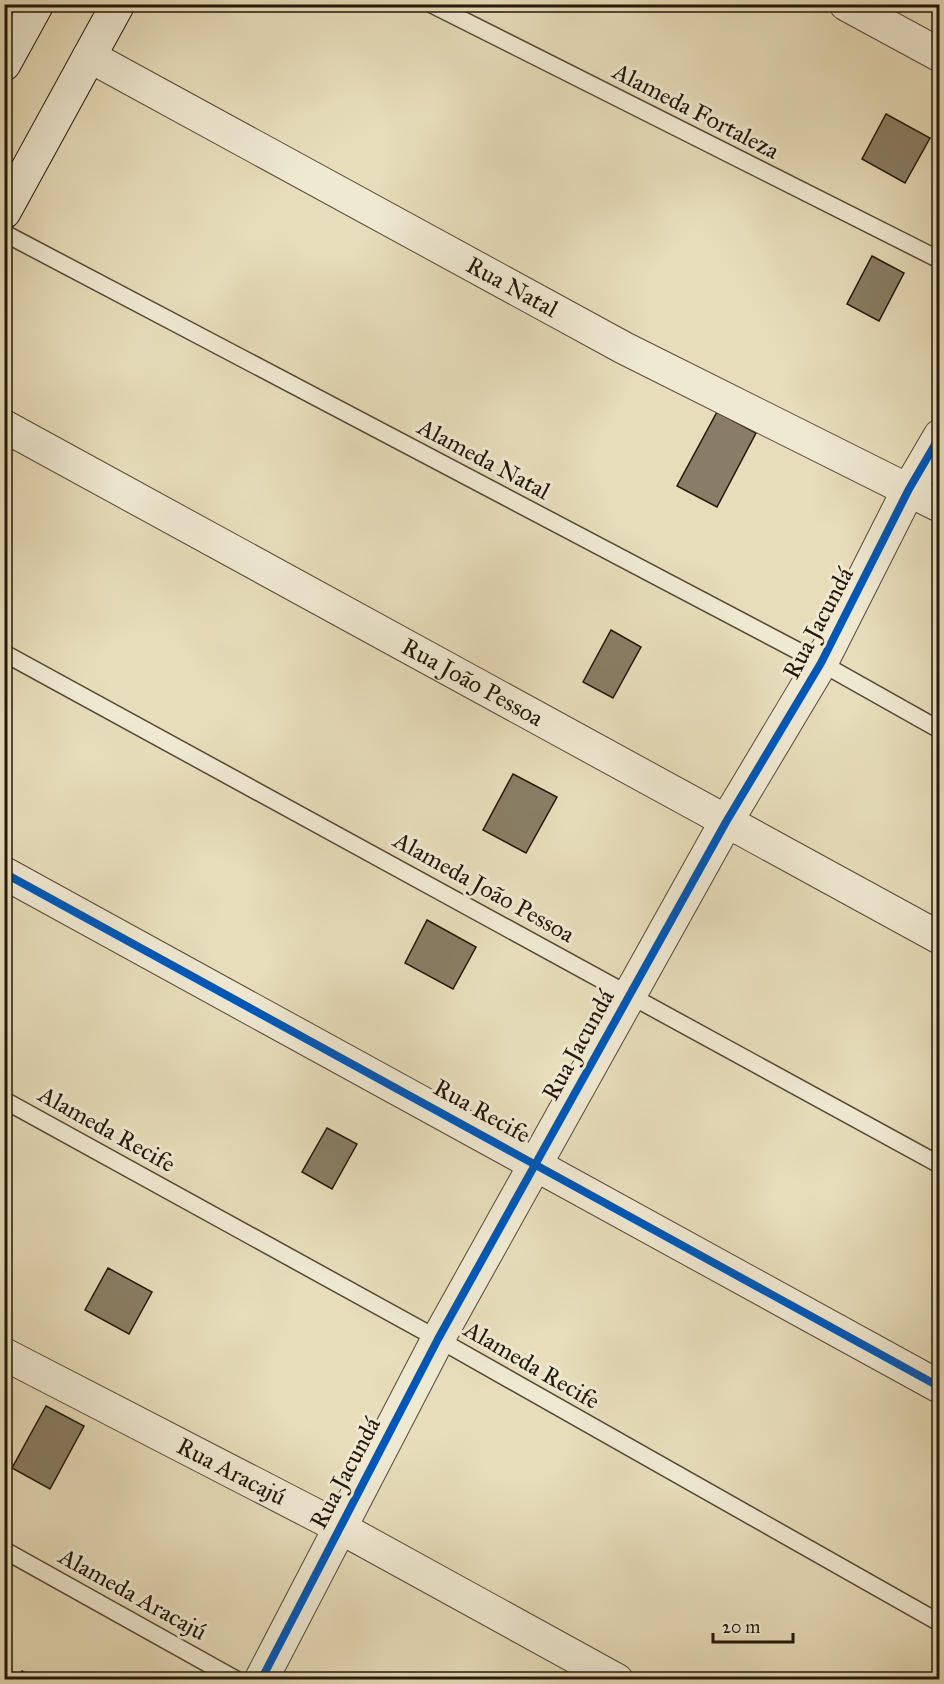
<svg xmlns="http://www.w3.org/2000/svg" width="944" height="1684" viewBox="0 0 944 1684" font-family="'IM FELL Great Primer',serif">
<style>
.building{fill:#897e65;stroke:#231709;stroke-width:1.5}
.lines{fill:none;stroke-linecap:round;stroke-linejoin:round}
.service-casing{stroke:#544835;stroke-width:19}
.minor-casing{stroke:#544835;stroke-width:34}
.tertiary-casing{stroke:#544835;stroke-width:35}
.secondary-casing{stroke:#231709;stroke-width:35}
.service{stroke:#efe9d2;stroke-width:16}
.minor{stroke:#efe9d2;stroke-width:32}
.tertiary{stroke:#efe9d2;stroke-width:33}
.secondary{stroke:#efe9d2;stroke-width:33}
.cycleway-casing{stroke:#efe9d2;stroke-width:11}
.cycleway{stroke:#0057b8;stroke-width:8}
.labels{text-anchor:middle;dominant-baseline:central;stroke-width:6;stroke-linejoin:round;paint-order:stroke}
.street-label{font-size:24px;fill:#231709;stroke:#efe9d2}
</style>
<rect width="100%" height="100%" fill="#e7ddba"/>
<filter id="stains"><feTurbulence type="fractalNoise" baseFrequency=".00333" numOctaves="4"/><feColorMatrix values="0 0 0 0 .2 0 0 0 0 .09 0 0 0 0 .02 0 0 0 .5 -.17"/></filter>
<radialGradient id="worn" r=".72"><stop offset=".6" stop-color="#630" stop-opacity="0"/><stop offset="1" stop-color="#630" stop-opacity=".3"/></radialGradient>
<g class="building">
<polygon points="886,114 930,138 905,183 862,159"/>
<polygon points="872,256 904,273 879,321 847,304"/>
<polygon points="717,412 756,433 717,507 677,486"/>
<polygon points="611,630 641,647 613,698 583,682"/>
<polygon points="513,774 557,797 526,853 483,830"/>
<polygon points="427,920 476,947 453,989 405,963"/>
<polygon points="327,1128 357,1144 332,1189 302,1172"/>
<polygon points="108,1268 152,1292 129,1334 85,1310"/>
<polygon points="46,1406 84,1426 50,1489 12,1468"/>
<polygon points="22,1671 37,1680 17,1680"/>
</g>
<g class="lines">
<g class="service-casing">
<g id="service">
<polyline points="431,4 940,260"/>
<polyline points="4,233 821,663 940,730"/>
<polyline points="4,653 940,1165"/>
<polyline points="4,1100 438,1339 940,1623"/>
<polyline points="4,1550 237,1680"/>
</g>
</g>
<g class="minor-casing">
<g id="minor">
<path id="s1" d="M 89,56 L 624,348 L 940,506"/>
<path id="s2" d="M 4,426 L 940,938"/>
<polyline points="4,873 940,1387"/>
<path id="s3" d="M 4,1354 L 339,1527 L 617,1680"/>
</g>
</g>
<g class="tertiary-casing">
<g id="tertiary">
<polyline points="846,4 940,55"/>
<polyline points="261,1680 438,1339 726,822 821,663 909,489 940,436"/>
</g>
</g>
<g class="secondary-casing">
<g id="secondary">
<polyline points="4,64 37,4"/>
<polyline points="4,212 118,4"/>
</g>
</g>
<use href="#service" class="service"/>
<use href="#minor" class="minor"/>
<use href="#tertiary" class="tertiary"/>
<use href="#secondary" class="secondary"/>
<g class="cycleway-casing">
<g id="cycleway">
<polyline points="4,873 940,1387"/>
<polyline points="261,1680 438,1339 726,822 821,663 909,489 940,436"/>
</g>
</g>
<use href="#cycleway" class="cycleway"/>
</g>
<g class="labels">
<g class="street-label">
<text transform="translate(696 111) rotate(27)">Alameda Fortaleza</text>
<text stroke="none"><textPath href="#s1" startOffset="482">Rua Natal</textPath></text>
<text transform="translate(484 459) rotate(28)">Alameda Natal</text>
<text transform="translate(818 623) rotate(-62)">Rua Jacundá</text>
<text stroke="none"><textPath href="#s2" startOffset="534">Rua João Pessoa</textPath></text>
<text transform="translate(484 887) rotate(29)">Alameda João Pessoa</text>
<text transform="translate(578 1045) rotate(-61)">Rua Jacundá</text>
<text transform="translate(482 1111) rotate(29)">Rua Recife</text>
<text transform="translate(107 1129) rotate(29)">Alameda Recife</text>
<text transform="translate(532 1365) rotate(30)">Alameda Recife</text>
<text stroke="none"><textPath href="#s3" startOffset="256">Rua Aracajú</textPath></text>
<text transform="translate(345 1473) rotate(-62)">Rua Jacundá</text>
<text transform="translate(133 1594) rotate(29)">Alameda Aracajú</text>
</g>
</g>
<rect width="944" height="1684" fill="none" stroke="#e7ddba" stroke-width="24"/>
<rect x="6" y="6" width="932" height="1672" fill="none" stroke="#231709" stroke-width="3"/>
<rect x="12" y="12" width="920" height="1660" fill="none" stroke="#231709" stroke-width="1.5"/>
<path d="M713 1633v9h80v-9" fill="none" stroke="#231709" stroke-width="3"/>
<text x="722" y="1633" font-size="18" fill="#231709" stroke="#efe9d2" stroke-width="4.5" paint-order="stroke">20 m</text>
<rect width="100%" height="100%" filter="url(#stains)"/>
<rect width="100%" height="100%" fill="url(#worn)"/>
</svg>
